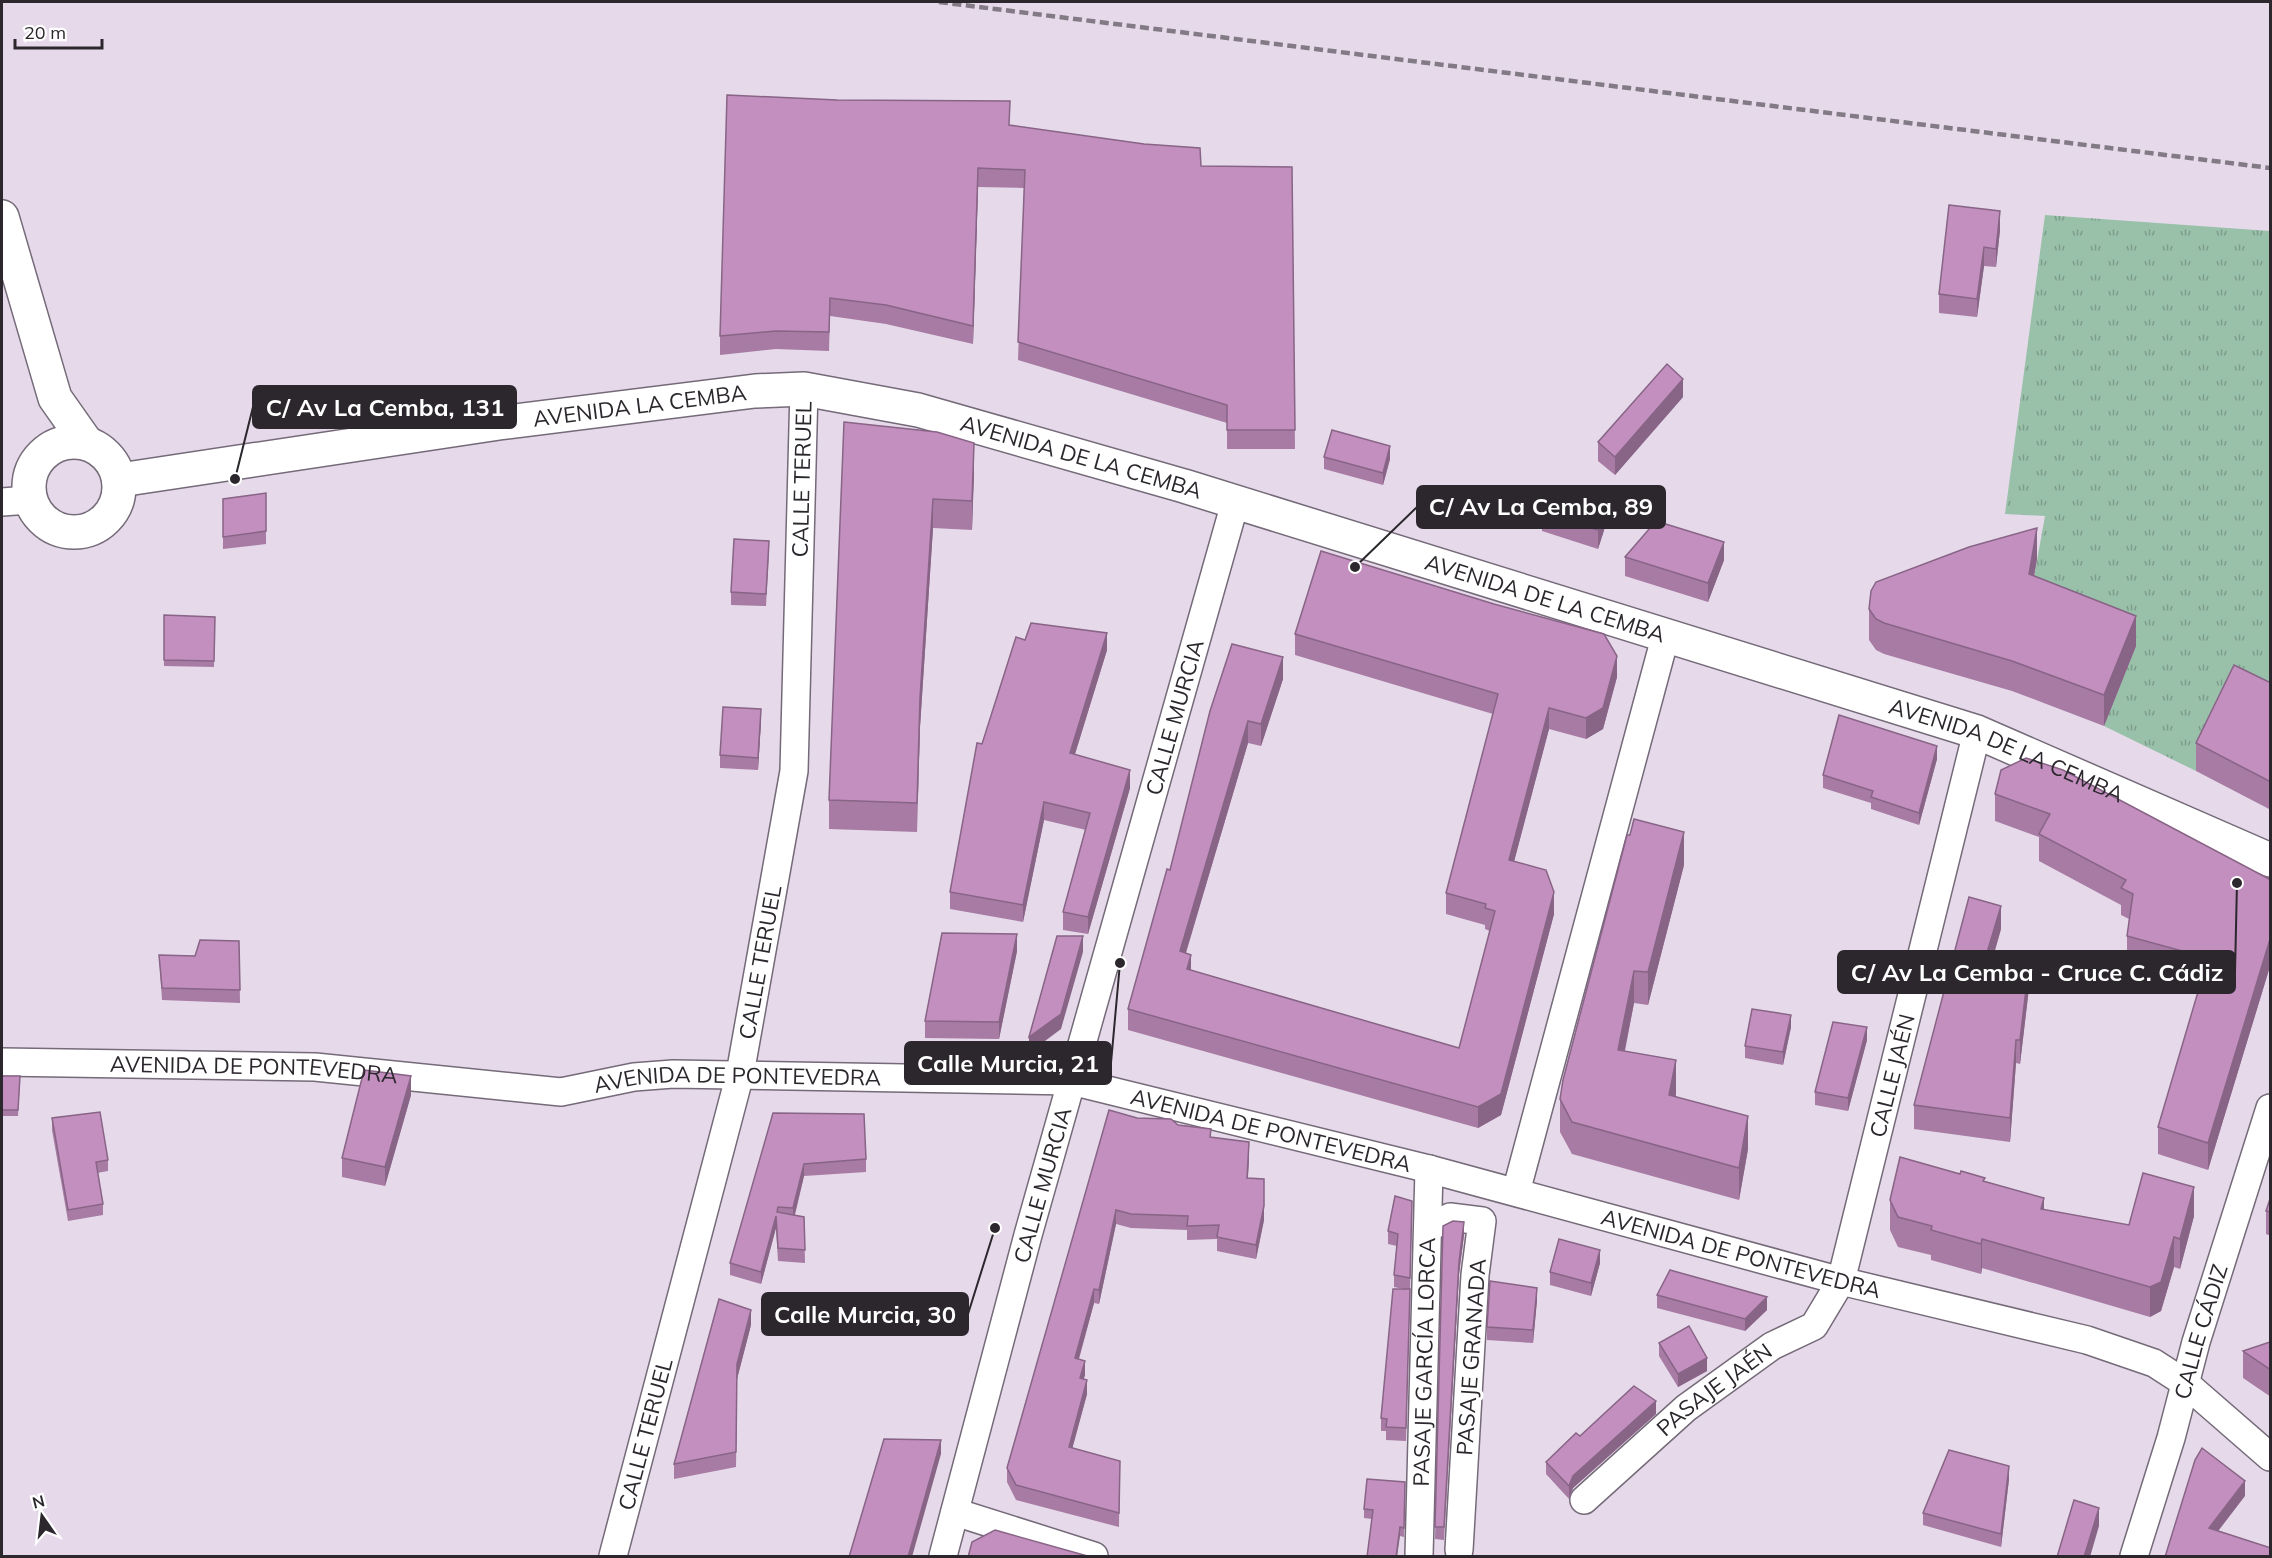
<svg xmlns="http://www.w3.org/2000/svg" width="2272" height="1558" viewBox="0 0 2272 1558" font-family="Mulish,sans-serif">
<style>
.grass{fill:url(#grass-tufts)}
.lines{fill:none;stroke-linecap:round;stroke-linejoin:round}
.minor-casing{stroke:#746a78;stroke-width:30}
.tertiary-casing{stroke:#746a78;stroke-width:36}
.minor{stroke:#fff;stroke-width:27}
.tertiary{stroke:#fff;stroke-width:33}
.rail{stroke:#827a84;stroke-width:4.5;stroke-dasharray:9 4.5;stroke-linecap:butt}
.wall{fill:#a77ba4}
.shaded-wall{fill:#886486}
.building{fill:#c28fbf;stroke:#886486;stroke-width:1.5}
.labels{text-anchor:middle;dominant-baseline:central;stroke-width:6;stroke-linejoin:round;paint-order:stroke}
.street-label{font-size:22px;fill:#2b272d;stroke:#fff}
.leader{fill:none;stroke:#2b272d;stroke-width:2}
.callout-dot{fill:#2b272d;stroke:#fff;stroke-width:2}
.callout{fill:#2b272d;stroke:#2b272d;stroke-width:2}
.callout-label{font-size:24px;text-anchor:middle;font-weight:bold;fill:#fff}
</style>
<defs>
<pattern id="grass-tufts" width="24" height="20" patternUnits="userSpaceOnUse" patternTransform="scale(1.5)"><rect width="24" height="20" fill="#99c1aa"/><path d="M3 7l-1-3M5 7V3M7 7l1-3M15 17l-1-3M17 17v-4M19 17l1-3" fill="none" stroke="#7d9d8b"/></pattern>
</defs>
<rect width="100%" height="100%" fill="#e6daea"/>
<polygon class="grass" points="2045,215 2270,231 2270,711 2234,693 2196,771 2104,726 2027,616 2045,516 2005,514"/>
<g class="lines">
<g class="minor-casing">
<g id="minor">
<polyline points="2,502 29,500"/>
<path id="s1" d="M 2,1062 L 315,1067 L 561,1092 L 634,1077 L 673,1074 L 1071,1081 L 1429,1169 L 1841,1281 L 2087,1340 L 2154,1363 L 2185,1383 L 2270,1457"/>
<polyline points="1516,1192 1666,634"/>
<polyline points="1428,1228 1450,1217 1482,1221 1475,1275 1459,1550"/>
<path id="s2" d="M 1584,1500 L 1686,1408 L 1772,1346 L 1814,1326 L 1841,1281 L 1977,732"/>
<polyline points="955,1512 1094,1556"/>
<path id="s3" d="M 613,1556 L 740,1074 L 794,771 L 804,389"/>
<path id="s4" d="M 943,1556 L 1028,1235 L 1235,503"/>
<path id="s5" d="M 1419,1556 L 1429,1169"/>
<path id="s6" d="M 2134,1556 L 2171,1438 L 2196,1342 L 2270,1108"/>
</g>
</g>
<g class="tertiary-casing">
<g id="tertiary">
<polyline points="2,217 55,398 86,442"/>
<circle cx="74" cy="487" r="45"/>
<path id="s7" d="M 120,480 L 499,423 L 755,391 L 804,389 L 918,410 L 1184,486 L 1977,732 L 2270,860"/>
</g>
</g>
<use href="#minor" class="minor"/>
<use href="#tertiary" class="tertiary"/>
<polyline class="rail" points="939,2 2270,168"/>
</g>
<g class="wall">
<polygon points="1010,125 1201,166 1292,167 1295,449 1227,449 1227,423 1018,360 1024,188 978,187 973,344 886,324 830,316 829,351 776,349 720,355 720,336"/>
<polygon points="2000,230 1996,267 1984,266 1977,317 1939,313 1939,294"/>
<polygon points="1683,397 1615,475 1598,461 1598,442"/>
<polygon points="844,422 974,472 972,530 933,528 920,727 917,832 829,829 829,800"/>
<polygon points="1324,457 1390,459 1383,485 1324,469"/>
<polygon points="266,493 266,544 223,549 223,499"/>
<polygon points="1542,513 1606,524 1598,549 1542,531"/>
<polygon points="769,553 766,606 731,605 731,592"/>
<polygon points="1625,557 1724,560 1708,602 1625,576"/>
<polygon points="2037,559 2034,576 2136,646 2104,726 2012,691 1884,654 1876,650 1869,640 1869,609"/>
<polygon points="164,615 215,617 214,667 164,666"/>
<polygon points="1295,634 1617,677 1603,729 1586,739 1549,729 1514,861 1554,914 1501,1115 1478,1128 1128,1030 1128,1009 1170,870 1210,711 1283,679 1261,746 1248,743 1186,953 1191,970 1459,1048 1490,931 1485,929 1485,925 1446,914 1446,893 1493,714 1295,655"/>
<polygon points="1025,640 1107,650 1075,754 1130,788 1088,934 1063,930 1063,912 1086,830 1044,820 1023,922 950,909 950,892 982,744"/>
<polygon points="2271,683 2271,810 2196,771 2196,743"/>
<polygon points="761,721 758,770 720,768 720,755"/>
<polygon points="1937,759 1919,825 1871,809 1871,803 1823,788 1823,775"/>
<polygon points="1995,794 2271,880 2271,963 2208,1170 2158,1154 2158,1127 2201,983 2127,963 2127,936 2129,919 2121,915 2121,905 2039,861 2039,837 1995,821"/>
<polygon points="1684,865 1648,1005 1634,1003 1625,1051 1676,1093 1676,1096 1748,1149 1739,1200 1572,1154 1560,1132 1560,1099"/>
<polygon points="2001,929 1993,958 2029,988 2020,1064 2016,1063 2010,1142 1914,1129 1914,1105"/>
<polygon points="239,941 240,1003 162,1000 159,955 195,956"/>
<polygon points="1017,951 999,1039 925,1038 925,1021"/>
<polygon points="1791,1027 1783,1065 1745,1058 1745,1046"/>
<polygon points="1867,1040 1848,1111 1815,1105 1815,1092"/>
<polygon points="2,1076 20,1076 18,1116 2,1116"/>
<polygon points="411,1095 385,1186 342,1177 342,1158"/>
<polygon points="773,1113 866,1159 866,1172 804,1176 795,1215 804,1217 805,1263 778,1261 776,1228 761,1284 730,1275 730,1263"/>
<polygon points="52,1118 108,1160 108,1171 97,1173 103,1204 103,1215 68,1221 52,1130"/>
<polygon points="1137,1118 1178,1125 1211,1137 1249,1156 1248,1178 1264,1179 1264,1220 1256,1259 1217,1251 1217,1239 1187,1240 1187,1230 1131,1228 1116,1224 1099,1304 1094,1303 1079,1359 1085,1375 1083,1379 1087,1394 1072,1448 1120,1461 1119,1527 1016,1500 1007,1482 1007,1468"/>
<polygon points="1985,1181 2044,1210 2129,1225 2194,1216 2180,1269 2174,1267 2161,1311 2150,1317 1982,1268 1981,1274 1931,1260 1931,1255 1898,1247 1890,1230 1890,1200"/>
<polygon points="2266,1211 2271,1212 2271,1236 2266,1234"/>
<polygon points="1412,1214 1406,1441 1386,1440 1386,1431 1381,1431 1381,1418 1403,1289 1394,1287 1394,1275 1397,1246 1388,1244 1388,1231"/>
<polygon points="1443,1226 1464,1235 1459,1274 1444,1540 1435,1539"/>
<polygon points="1600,1263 1591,1296 1550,1285 1550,1272"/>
<polygon points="1657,1295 1767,1310 1745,1331 1657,1308"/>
<polygon points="1537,1300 1533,1343 1487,1340 1487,1327"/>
<polygon points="751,1325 737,1379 736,1467 674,1479 674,1464"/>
<polygon points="2271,1342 2271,1397 2243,1378 2243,1351"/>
<polygon points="1659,1343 1707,1371 1678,1387 1659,1356"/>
<polygon points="1656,1414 1573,1488 1569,1499 1546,1474 1546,1462 1580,1436"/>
<polygon points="2009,1479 2001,1547 1923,1525 1923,1513"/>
<polygon points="1405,1482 1404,1537 1400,1536 1372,1519 1364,1518 1364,1509"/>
</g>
<g class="shaded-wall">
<polygon points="978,168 978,187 973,344 973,326"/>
<polygon points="2000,211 2000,230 1996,267 1996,249"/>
<polygon points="1984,247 1984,266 1977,317 1977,299"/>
<polygon points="1683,379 1683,397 1615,475 1615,457"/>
<polygon points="974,443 974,472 972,530 972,501"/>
<polygon points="1390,446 1390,459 1383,485 1383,473"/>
<polygon points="933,499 933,528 920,727 917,832 920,698"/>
<polygon points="1606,505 1606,524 1598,549 1598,530"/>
<polygon points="2037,528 2037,559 2029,605 2029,574"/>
<polygon points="1724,542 1724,560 1708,602 1708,583"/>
<polygon points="2136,616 2136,646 2104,726 2104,695"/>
<polygon points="1107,633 1107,650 1070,770 1070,753"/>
<polygon points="1617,656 1617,677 1603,729 1586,739 1586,718"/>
<polygon points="1283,657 1283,679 1261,746 1261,724"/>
<polygon points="1549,708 1549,729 1509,881 1509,860"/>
<polygon points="761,709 761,721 758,770 758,758"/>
<polygon points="1248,721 1248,743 1180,972 1180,951"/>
<polygon points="1937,746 1937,759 1919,825 1919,813"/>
<polygon points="1130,770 1130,788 1088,934 1088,917"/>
<polygon points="1044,802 1044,820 1023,922 1023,905"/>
<polygon points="1684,832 1684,865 1648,1005 1648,972"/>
<polygon points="1554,892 1554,914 1501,1115 1478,1128 1478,1107"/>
<polygon points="2001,906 2001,929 1986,980 1986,956"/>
<polygon points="1017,934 1017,951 999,1039 999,1022"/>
<polygon points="1083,936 1083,952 1061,1029 1029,1053 1029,1037"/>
<polygon points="2271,936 2271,963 2208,1170 2208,1143"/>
<polygon points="1191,955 1191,976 1187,969"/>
<polygon points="2029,964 2029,988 2020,1064 2020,1040"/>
<polygon points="1634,971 1634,1003 1618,1083 1618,1050"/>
<polygon points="1791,1015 1791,1027 1783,1065 1783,1052"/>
<polygon points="1867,1027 1867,1040 1848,1111 1848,1098"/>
<polygon points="2016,1040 2016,1063 2010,1142 2010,1118"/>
<polygon points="1676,1060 1676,1093 1669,1127 1669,1095"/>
<polygon points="411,1076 411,1095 385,1186 385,1167"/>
<polygon points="1748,1116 1748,1149 1739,1200 1739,1168"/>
<polygon points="1249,1142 1249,1156 1247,1192 1247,1178"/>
<polygon points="804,1164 804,1176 793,1221 793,1208"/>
<polygon points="2194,1187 2194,1216 2180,1269 2180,1239"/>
<polygon points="2044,1198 2044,1228 2041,1209"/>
<polygon points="1264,1206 1264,1220 1256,1259 1256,1245"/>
<polygon points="1116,1210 1116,1224 1099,1304 1099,1290"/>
<polygon points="776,1216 776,1228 761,1284 761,1272"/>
<polygon points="1464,1222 1464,1235 1459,1274 1444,1540 1459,1262"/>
<polygon points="2174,1237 2174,1267 2161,1311 2150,1317 2150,1287"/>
<polygon points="1982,1239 1982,1268 1981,1274 1981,1244"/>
<polygon points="1600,1250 1600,1263 1591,1296 1591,1283"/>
<polygon points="1537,1288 1537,1300 1533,1343 1533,1330"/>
<polygon points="1094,1289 1094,1303 1075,1372 1075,1358"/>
<polygon points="1767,1297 1767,1310 1745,1331 1745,1319"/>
<polygon points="751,1310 751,1325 737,1379 736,1467 737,1364"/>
<polygon points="1707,1358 1707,1371 1678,1387 1678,1374"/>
<polygon points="1085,1361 1085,1375 1080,1392 1080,1378"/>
<polygon points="1087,1380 1087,1394 1069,1461 1069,1447"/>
<polygon points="1656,1401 1656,1414 1573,1488 1569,1499 1569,1486 1573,1476"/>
<polygon points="941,1440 941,1454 912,1557 908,1557"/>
<polygon points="2009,1466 2009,1479 2001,1547 2001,1534"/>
<polygon points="2245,1481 2245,1496 2209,1543 2209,1528"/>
<polygon points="2099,1508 2099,1526 2090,1557 2084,1557"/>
<polygon points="1400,1527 1400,1536 1397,1557 1396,1557"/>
</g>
<g class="building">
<polygon points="727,95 837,100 1010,101 1009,125 1144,144 1200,148 1201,166 1292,167 1295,430 1227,430 1227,405 1018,342 1025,170 978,168 973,326 886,305 830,298 829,332 776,331 720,336"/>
<polygon points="1949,205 2000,211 1996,249 1984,247 1977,299 1939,294"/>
<polygon points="1667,364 1683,379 1615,457 1598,442"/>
<polygon points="844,422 937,432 974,443 972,501 933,499 920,698 917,803 829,800"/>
<polygon points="1332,430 1390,446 1383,473 1324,457"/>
<polygon points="1550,488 1606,505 1598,530 1542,513"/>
<polygon points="266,493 266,531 223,537 223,499"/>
<polygon points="1656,521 1724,542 1708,583 1625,557"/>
<polygon points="2037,528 2029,574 2136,616 2104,695 2012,661 1884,623 1876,619 1869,609 1871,591 1876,582 1969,547"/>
<polygon points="734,539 769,541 766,594 731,592"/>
<polygon points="1321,551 1494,604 1604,634 1617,656 1603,708 1586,718 1549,708 1509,860 1546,870 1554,892 1501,1094 1478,1107 1128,1009 1167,869 1170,870 1210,711 1232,644 1283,657 1261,724 1248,721 1180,951 1191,955 1187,969 1459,1048 1495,911 1485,908 1486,904 1446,893 1498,694 1295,634"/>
<polygon points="164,615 215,617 214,661 164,660"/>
<polygon points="1031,623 1107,633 1070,753 1130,770 1088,917 1063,912 1090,813 1044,802 1023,905 950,892 977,743 982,744 1016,637 1025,640"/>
<polygon points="2234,665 2271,683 2271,782 2196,743"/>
<polygon points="723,707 761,709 758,758 720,755"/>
<polygon points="1839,715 1937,746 1919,813 1871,797 1873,791 1823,775"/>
<polygon points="2026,758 2063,770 2271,880 2271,936 2208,1143 2158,1127 2208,958 2127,936 2133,894 2121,888 2126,880 2039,834 2050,814 1995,794 2001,770"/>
<polygon points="1634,819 1684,832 1648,972 1634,971 1618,1050 1676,1060 1669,1095 1748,1116 1739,1168 1572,1122 1560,1099 1563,1080 1627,835 1630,835"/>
<polygon points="1969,897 2001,906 1986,956 2029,964 2020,1040 2016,1040 2010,1118 1914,1105"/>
<polygon points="942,933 1017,934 999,1022 925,1021"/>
<polygon points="1057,936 1083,936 1061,1014 1029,1037"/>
<polygon points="200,940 239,941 240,990 162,988 159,955 195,956"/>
<polygon points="1752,1009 1791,1015 1783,1052 1745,1046"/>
<polygon points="1833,1022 1867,1027 1848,1098 1815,1092"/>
<polygon points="364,1070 411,1076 385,1167 342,1158"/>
<polygon points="2,1076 20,1076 18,1110 2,1110"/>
<polygon points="1109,1110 1137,1118 1171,1119 1178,1125 1211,1129 1210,1137 1249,1142 1247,1178 1264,1179 1264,1206 1256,1245 1217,1237 1219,1225 1187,1226 1188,1216 1131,1214 1116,1210 1099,1290 1094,1289 1075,1358 1085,1361 1080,1378 1087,1380 1069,1447 1120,1461 1119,1513 1016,1485 1007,1468"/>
<polygon points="100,1112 108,1160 96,1162 103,1204 68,1210 52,1118"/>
<polygon points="773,1113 864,1114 866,1159 804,1164 793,1208 778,1207 777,1212 804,1217 805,1250 778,1248 776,1216 761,1272 730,1263"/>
<polygon points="1900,1157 1960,1174 1961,1171 1985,1178 1983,1181 2044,1198 2041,1209 2129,1225 2143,1173 2194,1187 2180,1239 2174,1237 2161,1282 2150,1287 1982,1239 1981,1244 1931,1230 1932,1226 1898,1217 1890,1200"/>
<polygon points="1395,1196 1412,1201 1410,1278 1394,1275 1398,1234 1388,1231"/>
<polygon points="2271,1196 2271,1212 2266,1211"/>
<polygon points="1453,1221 1464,1222 1459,1262 1444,1527 1435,1527 1443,1226"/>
<polygon points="1559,1239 1600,1250 1591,1283 1550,1272"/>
<polygon points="1670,1270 1767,1297 1745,1319 1657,1295"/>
<polygon points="1490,1281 1537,1288 1533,1330 1487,1327"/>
<polygon points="1393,1289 1410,1289 1406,1428 1386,1427 1387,1419 1381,1418"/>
<polygon points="719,1299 751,1310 737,1364 736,1452 674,1464"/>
<polygon points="1689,1326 1707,1358 1678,1374 1659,1343"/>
<polygon points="2270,1342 2271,1342 2271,1370 2243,1351"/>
<polygon points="1634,1386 1656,1401 1573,1476 1569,1486 1546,1462 1576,1433 1580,1436"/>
<polygon points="884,1439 941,1440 908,1557 849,1557"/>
<polygon points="2202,1448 2245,1481 2209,1528 2271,1548 2271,1557 2165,1557 2195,1460"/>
<polygon points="1949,1450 2009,1466 2001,1534 1923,1513"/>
<polygon points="1367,1479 1405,1482 1404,1528 1400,1527 1396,1557 1367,1557 1373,1510 1364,1509"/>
<polygon points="2074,1500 2099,1508 2084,1557 2057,1557"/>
<polygon points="995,1530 1091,1557 968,1557 972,1542"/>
</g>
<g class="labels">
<g class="street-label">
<text stroke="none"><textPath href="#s7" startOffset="525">AVENIDA LA CEMBA</textPath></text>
<text stroke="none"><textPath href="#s7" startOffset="976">AVENIDA DE LA CEMBA</textPath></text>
<text stroke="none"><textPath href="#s3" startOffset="1098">CALLE TERUEL</textPath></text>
<text stroke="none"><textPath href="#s7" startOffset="1461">AVENIDA DE LA CEMBA</textPath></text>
<text stroke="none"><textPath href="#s4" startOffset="870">CALLE MURCIA</textPath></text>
<text stroke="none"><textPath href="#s7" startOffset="1947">AVENIDA DE LA CEMBA</textPath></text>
<text stroke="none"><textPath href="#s3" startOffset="612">CALLE TERUEL</textPath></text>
<text stroke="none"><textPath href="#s1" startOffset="252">AVENIDA DE PONTEVEDRA</textPath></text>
<text stroke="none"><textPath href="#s2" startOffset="554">CALLE JAÉN</textPath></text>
<text stroke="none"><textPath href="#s1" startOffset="738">AVENIDA DE PONTEVEDRA</textPath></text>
<text stroke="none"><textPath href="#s1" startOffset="1278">AVENIDA DE PONTEVEDRA</textPath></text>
<text stroke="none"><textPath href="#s4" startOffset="384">CALLE MURCIA</textPath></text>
<text stroke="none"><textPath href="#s1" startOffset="1764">AVENIDA DE PONTEVEDRA</textPath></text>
<text stroke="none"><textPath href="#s6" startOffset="234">CALLE CÁDIZ</textPath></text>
<text transform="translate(1471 1357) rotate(-86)">PASAJE GRANADA</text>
<text stroke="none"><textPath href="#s5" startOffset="194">PASAJE GARCÍA LORCA</textPath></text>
<text stroke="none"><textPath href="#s2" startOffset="171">PASAJE JAÉN</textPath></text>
<text stroke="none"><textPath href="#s3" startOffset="126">CALLE TERUEL</textPath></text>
</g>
</g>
<path class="leader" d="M235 479L253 407M1355 567L1417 507M2237 883L2235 972M1120 963L1111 1063M995 1228L968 1314"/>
<g class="callout-dot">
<circle cx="235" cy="479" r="6"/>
<circle cx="1355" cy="567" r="6"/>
<circle cx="2237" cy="883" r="6"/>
<circle cx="1120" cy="963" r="6"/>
<circle cx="995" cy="1228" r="6"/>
</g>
<g class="callout">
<rect x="253" y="386" width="263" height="42" rx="6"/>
<rect x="1417" y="486" width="248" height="42" rx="6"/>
<rect x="1838" y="951" width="397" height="42" rx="6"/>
<rect x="905" y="1042" width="206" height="42" rx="6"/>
<rect x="762" y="1293" width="206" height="42" rx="6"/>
</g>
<g class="callout-label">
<text x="385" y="416">C/ Av La Cemba, 131</text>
<text x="1541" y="515">C/ Av La Cemba, 89</text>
<text x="2037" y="981">C/ Av La Cemba - Cruce C. Cádiz</text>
<text x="1008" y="1072">Calle Murcia, 21</text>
<text x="865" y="1323">Calle Murcia, 30</text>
</g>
<rect width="2272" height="1558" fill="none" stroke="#2b272d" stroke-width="6"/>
<g transform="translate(42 1516) rotate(346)" stroke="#ffffff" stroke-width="4.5" paint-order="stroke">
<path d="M0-4.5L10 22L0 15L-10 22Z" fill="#2b272d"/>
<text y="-9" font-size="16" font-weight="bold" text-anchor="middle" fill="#2b272d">N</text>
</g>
<path d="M15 39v9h87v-9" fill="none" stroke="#2b272d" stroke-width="3"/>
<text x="24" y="39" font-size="18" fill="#2b272d" stroke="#ffffff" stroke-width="4.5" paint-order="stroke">20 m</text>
</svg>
